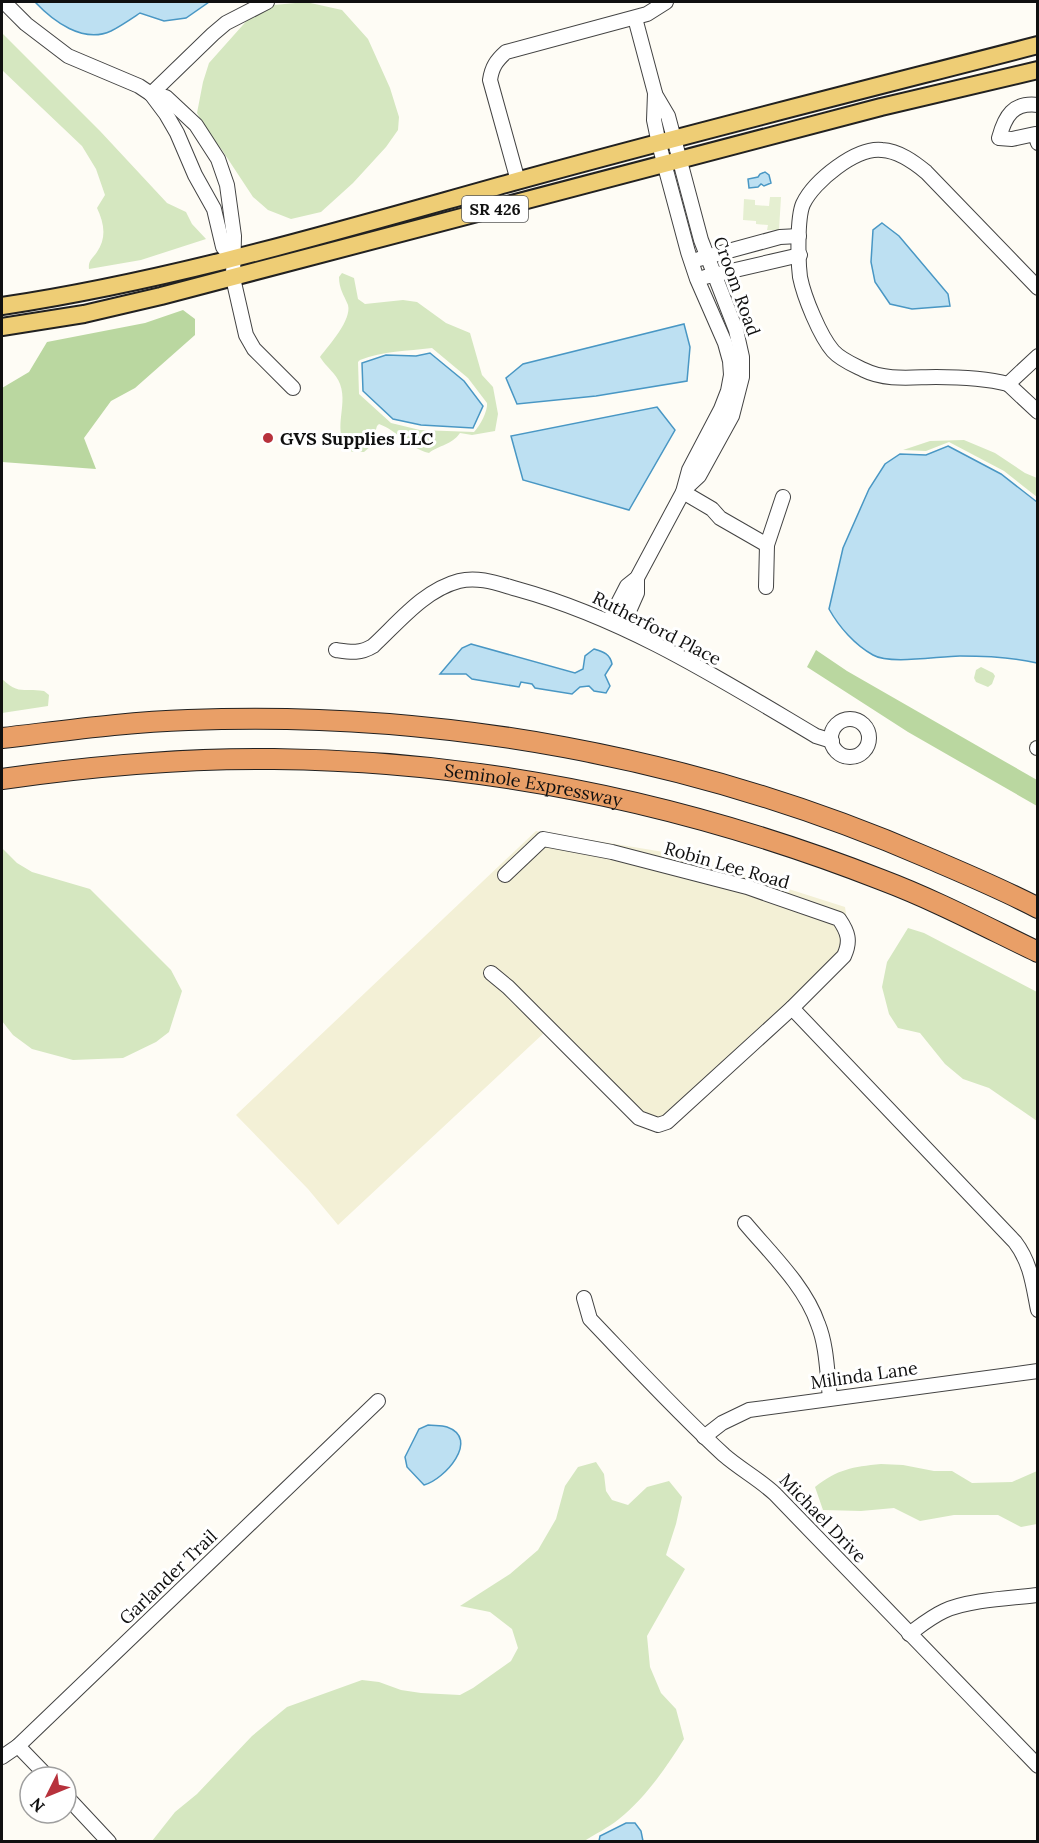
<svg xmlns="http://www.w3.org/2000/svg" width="1039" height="1843" viewBox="0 0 1039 1843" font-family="Lora,serif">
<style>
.farmland{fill:#f3f0d6}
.green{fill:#d5e7c0;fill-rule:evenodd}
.forest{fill:#bad7a0}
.pitch{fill:#e5efd1}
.water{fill:#bde0f2;stroke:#4997c4;stroke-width:1.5}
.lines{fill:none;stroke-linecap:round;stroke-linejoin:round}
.minor-casing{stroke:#434343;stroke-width:16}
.major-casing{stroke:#212121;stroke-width:20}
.highway-casing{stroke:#212121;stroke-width:22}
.minor{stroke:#fff;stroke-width:14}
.major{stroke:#eecd75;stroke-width:16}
.highway{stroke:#e99f67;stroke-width:20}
.poi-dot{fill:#b7323c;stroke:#fff;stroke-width:2}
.labels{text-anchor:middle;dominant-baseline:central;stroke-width:6;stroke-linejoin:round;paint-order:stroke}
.shield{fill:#fff;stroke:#585858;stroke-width:1.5}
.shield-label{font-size:16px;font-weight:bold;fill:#101010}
.street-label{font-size:18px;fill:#101010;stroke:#fff}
.poi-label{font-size:18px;font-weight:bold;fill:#101010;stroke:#fff;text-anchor:start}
</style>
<rect width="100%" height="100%" fill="#fefcf5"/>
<polygon class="farmland" points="536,831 682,855 845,907 847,921 841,914 749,882 613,847 545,833 540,835 497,875 504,883 545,844 610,857 745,892 835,923 842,934 843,947 840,953 789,1005 665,1117 658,1119 643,1113 512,983 490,966 483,975 504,991 545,1032 338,1225 308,1189 236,1115"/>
<g class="green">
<polygon points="306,2 342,10 368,39 390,88 399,117 398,130 386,147 353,183 321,212 291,219 268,210 253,197 222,150 208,132 197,113 203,82 209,63 250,17 274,5"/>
<path d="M 2,33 L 100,131 L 167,203 L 186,212 L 192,224 L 206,239 L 141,260 L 89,269 C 88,261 92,259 97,252 C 107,237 104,223 97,208 L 105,195 L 96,169 L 82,146 L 2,70 Z"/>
<path d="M 342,273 L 354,278 L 358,299 L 365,304 L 403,300 L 417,302 L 446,323 L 470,333 L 482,375 L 493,387 L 498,414 L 495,431 L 472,435 L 460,433 C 452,445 439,445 429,453 C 408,448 398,431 379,424 L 377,426 L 371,446 L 364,452 L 352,452 C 329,433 349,408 340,384 C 336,373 326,367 320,357 C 329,345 352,320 348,305 C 344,295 339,289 339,277 ZM 432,348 L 468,378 L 487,403 C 488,411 480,426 474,432 L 420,430 L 391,423 L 359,394 L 358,362 L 360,360 C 383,351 407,351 432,348 Z"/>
<polygon points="964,440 995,453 1025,473 1037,478 1037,497 1004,471 949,442 926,451 903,450 930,441"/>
<polygon points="981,667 993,673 995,676 992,684 988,687 976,682 974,678 976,670"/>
<path d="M 2,679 C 19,695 23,688 44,691 L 49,695 L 48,706 L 2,713 Z"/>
<polygon points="2,848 17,863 32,872 90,889 171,970 182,991 169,1032 156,1042 123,1058 73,1060 32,1049 13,1035 2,1021"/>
<polygon points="908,928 924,933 1037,992 1037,1121 989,1088 963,1079 945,1064 920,1033 898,1028 889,1014 882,987 887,962"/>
<path d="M 596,1462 L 604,1474 L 606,1491 L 612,1500 L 628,1505 L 647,1487 L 669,1481 L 682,1497 L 676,1524 L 666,1555 L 685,1569 L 647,1636 L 650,1667 L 661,1693 L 676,1709 L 684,1739 C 666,1768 646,1797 619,1819 C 608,1828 595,1834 583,1842 L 152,1841 L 175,1812 L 197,1794 L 252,1736 L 287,1707 L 362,1680 L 379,1682 L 401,1690 L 421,1693 L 460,1695 L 473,1688 L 511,1661 L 518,1648 L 512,1629 L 490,1612 L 460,1606 L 510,1574 L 538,1550 L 556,1519 L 565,1486 L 578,1467 Z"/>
<path d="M 881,1464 L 903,1465 L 934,1471 L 952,1471 L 972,1483 L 1012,1482 L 1037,1471 L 1037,1524 L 1021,1527 L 998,1515 L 954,1515 L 920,1521 L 894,1508 L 861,1511 L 823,1510 L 815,1487 C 838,1469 852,1467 881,1464 Z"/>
</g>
<g class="forest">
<polygon points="183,310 195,319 195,335 135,388 111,401 84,438 96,469 2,462 2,388 29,372 47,342 145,323"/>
<polygon points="816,650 847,671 1037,780 1037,806 908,732 807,667"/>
</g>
<polygon class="pitch" points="770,197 781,197 779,230 767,230 768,225 756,224 756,221 743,220 744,199 755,200 755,205 769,206"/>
<g class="water">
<path d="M 35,2 L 209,2 L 186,18 L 164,21 L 140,13 C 131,19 121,26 111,31 C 83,44 53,21 35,2 Z"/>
<polygon points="765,172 769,175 771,183 764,186 761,184 758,187 749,188 748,179 758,177 760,174"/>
<polygon points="882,223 899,236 948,294 950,306 912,309 890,304 875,282 871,262 873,230"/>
<polygon points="684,324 690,347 687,381 596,396 517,404 506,378 523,364"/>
<polygon points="430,353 464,381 483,406 473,428 421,425 393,419 363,391 362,363 386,355 416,356"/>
<polygon points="657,407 675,430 629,510 523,480 511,436"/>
<path d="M 948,446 L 1001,474 L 1037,502 L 1037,663 C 1012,657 987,656 960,656 C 939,656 890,665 873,655 C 855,645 839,627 829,609 L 843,548 L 869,489 L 885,464 L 900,454 L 926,455 Z"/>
<path d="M 471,644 L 575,673 L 583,669 L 585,656 L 594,649 C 604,652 610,654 612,664 L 605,675 L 610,686 L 606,693 L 594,691 L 589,686 L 580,687 L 572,694 L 535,688 L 532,684 L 521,682 L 519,687 L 472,679 L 466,674 L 440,674 L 462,648 Z"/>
<path d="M 428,1425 C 434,1426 441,1425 447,1427 C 481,1439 444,1480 424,1485 L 407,1467 L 405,1457 L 419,1429 Z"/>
<polygon points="626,1823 635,1823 641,1831 643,1841 599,1841 600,1836"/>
</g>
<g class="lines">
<g class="minor-casing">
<g id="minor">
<polyline points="4,2 26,24 68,56 139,86 151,94 166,97 196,125 218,159 227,185 234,236 233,278 246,335 254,349 293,388"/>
<polyline points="151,94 166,114 177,133 195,175 214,209 223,247 233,259"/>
<polyline points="151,94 213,34 226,23 267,2"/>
<polyline points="655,94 668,116 701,240 736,330 742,357 742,377 732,416 699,476 684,490"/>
<path d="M 1038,105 C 1013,102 1005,116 999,138 L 1012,139 L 1035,134 L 1038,143"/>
<path d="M 518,181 L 490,80 C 492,67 496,61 506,52 L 647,14 L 666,2"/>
<polyline points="699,259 780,237 799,236"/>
<polyline points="705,277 800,255"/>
<path d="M 1008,384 C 985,378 961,377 936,377 C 913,377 886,381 864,370 C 854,365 841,360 833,351 C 820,336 804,297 800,277 C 798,261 797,218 803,204 C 814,181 856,147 882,150 C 899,151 914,162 926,172 L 1038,288"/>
<polyline points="1008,384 1038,356"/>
<polyline points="1008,384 1038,412"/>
<polyline points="683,492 712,509 720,518 767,545"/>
<polyline points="766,587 767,545 783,497"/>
<polyline points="609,621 627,586 637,578 683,492 689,470 721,409 728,391 731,375 730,361 725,343 697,279 688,252 659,144 654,120 655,93 635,18"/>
<polyline points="622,627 637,593 637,578"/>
<path d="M 336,650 C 350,652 360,654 373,646 C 398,623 424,590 459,581 C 479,576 499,584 517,589 C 626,619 720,679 816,736 L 832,741"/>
<circle cx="850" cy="738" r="19"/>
<polyline points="1037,748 1038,748"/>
<path d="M 491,973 L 508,987 L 639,1118 L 658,1125 L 667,1122 L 792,1008 L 844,956 C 851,941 848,932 839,919 L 747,887 L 612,852 L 543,839 L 505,875"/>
<path d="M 792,1008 L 1015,1242 C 1031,1263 1033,1285 1038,1310"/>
<path d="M 745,1223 C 771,1254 805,1286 818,1324 C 827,1346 827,1374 830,1397"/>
<path d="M 584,1298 L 590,1319 C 634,1365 677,1412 724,1455 C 740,1469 759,1479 775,1494 L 1038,1766"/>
<polyline points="704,1437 722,1423 749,1410 1038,1371"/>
<path d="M 909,1634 C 920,1626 931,1617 944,1611 C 967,1600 1011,1598 1038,1595"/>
<polyline points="18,1746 48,1777"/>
<polyline points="2,1757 18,1746 378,1401"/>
<polyline points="66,1796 109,1842"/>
</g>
</g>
<g class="major-casing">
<g id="major">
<path d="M 2,306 C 175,280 344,229 513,182 C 687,134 863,90 1038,45"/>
<polyline points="2,327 84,314 161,296 881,107 1038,70"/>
</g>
</g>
<g class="highway-casing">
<g id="highway">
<path d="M 2,738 C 63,731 126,722 188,720 C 440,710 695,757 926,857 C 963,873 1002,889 1038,908"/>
<path id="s1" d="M 2,779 C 92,766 183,758 274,759 C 483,761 688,804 882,880 C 935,900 986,927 1038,952"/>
</g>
</g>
<use href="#minor" class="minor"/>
<use href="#major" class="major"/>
<use href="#highway" class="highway"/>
</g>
<circle class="poi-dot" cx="268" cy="438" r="6"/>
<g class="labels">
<rect class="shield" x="462" y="196" width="66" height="26" rx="4.5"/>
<g class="shield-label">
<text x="495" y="209">SR 426</text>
</g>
<g class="street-label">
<text transform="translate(737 286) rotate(70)">Croom Road</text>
<text transform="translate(657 628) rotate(27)">Rutherford Place</text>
<text stroke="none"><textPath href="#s1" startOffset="534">Seminole Expressway</textPath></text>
<text transform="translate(727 865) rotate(16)">Robin Lee Road</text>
<text transform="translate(864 1375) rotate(-8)">Milinda Lane</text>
<text transform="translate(823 1518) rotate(46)">Michael Drive</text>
<text transform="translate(168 1577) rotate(-44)">Garlander Trail</text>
</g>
<g class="poi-label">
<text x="280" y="438">GVS Supplies LLC</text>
</g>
</g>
<rect width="1039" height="1843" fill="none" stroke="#101010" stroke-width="6"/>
<g transform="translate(48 1795) rotate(227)"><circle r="28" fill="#ffffff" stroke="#9f9f9f" stroke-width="1.5"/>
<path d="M0-4.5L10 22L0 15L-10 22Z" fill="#b7323c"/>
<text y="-9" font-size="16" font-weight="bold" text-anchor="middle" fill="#101010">N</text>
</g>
</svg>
